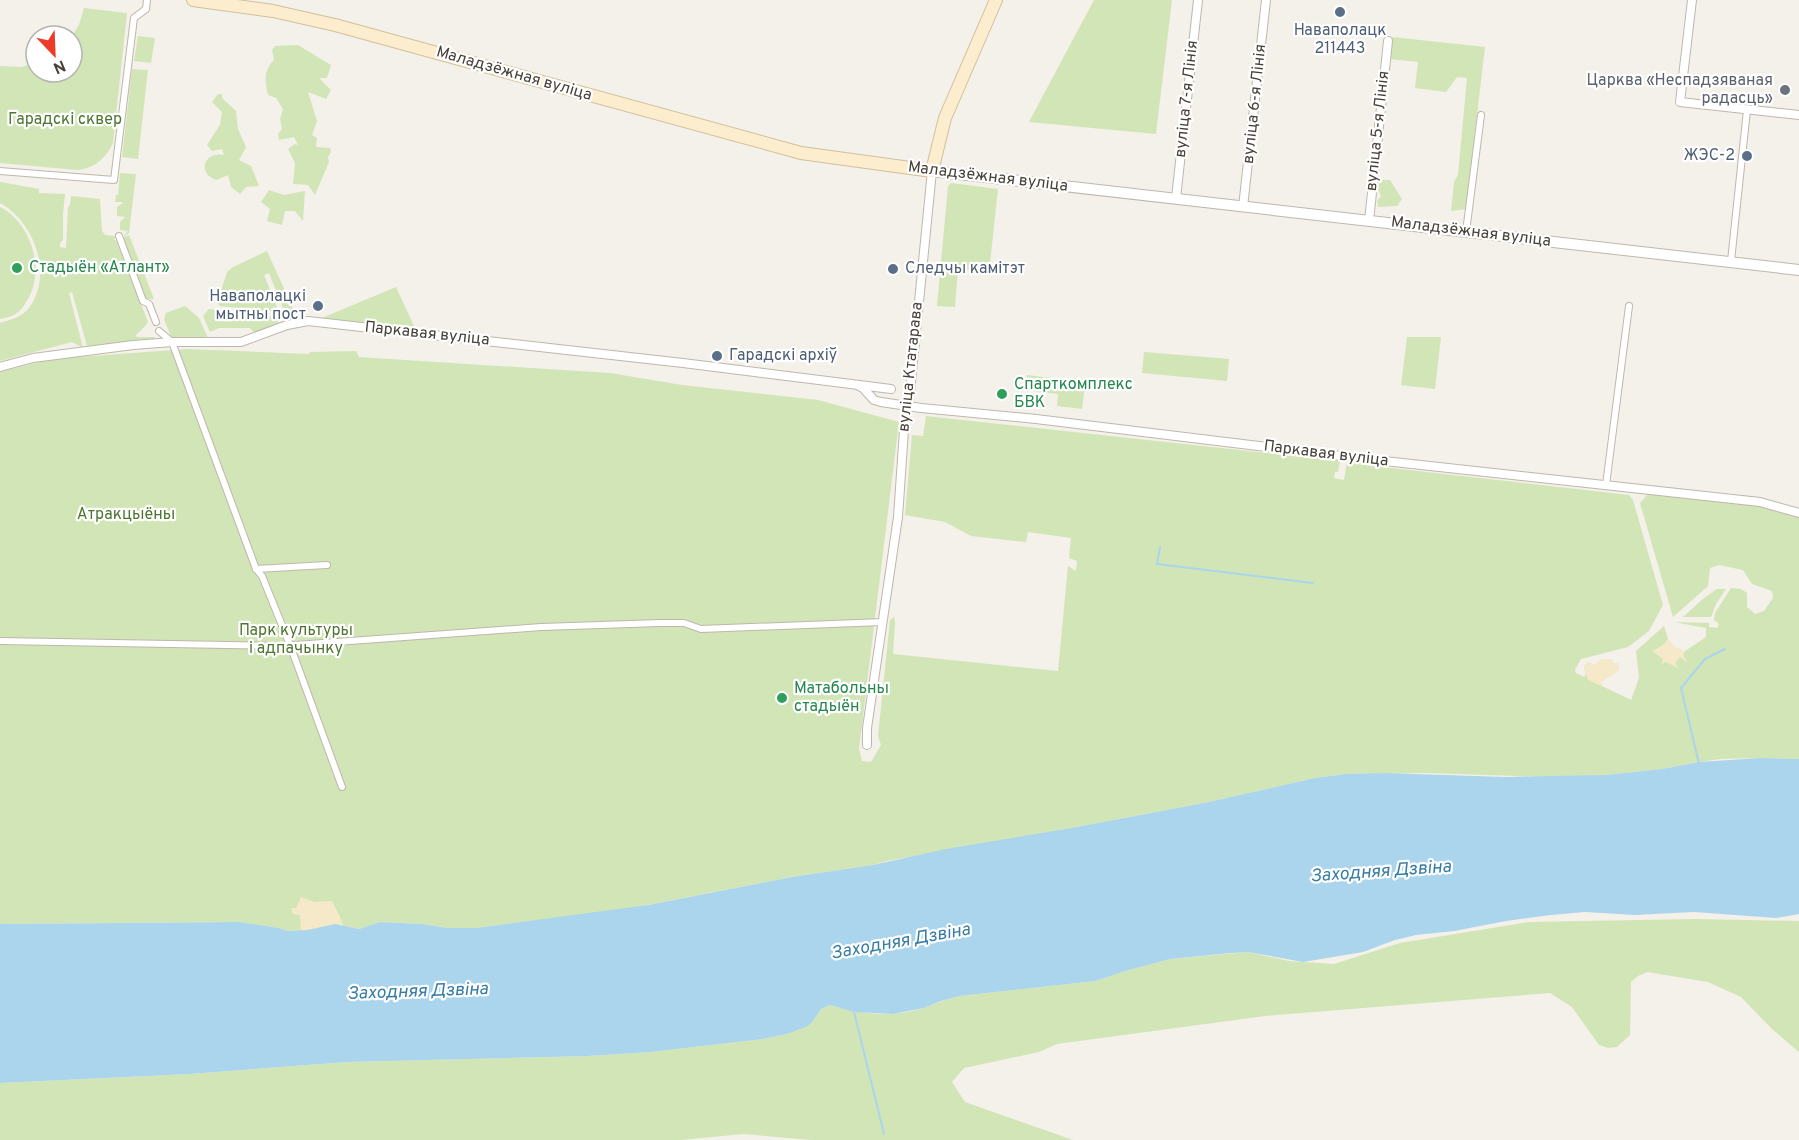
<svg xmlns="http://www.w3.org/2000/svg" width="1799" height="1140" viewBox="0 0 1799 1140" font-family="Overpass,sans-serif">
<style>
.green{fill:#d2e5b6}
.sand{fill:#f5e9c9}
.water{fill:#abd5ec}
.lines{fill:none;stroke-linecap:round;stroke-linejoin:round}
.stream{stroke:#abd5ec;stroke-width:2}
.pedestrian-casing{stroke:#bfb7ad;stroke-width:8}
.minor-casing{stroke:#bfb7ad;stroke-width:10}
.tertiary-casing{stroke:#bfb7ad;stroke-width:12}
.secondary-casing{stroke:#d1c09c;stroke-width:14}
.pedestrian{stroke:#fff;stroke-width:6}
.minor{stroke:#fff;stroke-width:8}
.tertiary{stroke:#fff;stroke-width:10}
.secondary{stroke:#fbedcd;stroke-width:12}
.service-dot{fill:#5c6f8a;stroke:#fff;stroke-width:2}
.worship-dot{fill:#6b7280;stroke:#fff;stroke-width:2}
.leisure-dot{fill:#2e9e5b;stroke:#fff;stroke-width:2}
.labels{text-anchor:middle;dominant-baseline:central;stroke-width:4.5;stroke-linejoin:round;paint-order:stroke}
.service-label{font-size:16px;fill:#4e5e75;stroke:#fff;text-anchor:end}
.street-label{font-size:16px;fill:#474138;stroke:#fff}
.worship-label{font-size:16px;fill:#5b616d;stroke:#fff;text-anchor:end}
.park-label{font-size:16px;fill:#4e762f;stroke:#fff}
.leisure-label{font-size:16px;fill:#27864d;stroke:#fff;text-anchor:start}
.water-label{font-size:18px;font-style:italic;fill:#367ca5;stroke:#fff}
</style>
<rect width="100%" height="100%" fill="#f4f0ea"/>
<g class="green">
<polygon points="1094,0 1172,0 1156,134 1029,122"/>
<path d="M 84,8 L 127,13 L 113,143 C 106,158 95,168 78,170 L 0,163 L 0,66 L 21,67 L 36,63 L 36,72 L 72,72 L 72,36 L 79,25 Z"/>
<polygon points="138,36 155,38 151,63 134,61"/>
<polygon points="1392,37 1485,47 1467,199 1467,209 1451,211 1454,182 1458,175 1467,78 1457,77 1446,92 1415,88 1418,62 1390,59"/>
<path d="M 298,45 L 331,65 L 327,78 L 319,78 L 331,90 L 326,99 L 308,92 L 317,121 L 312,135 L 317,138 L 316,147 L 330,148 L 331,152 L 328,157 L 329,162 L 315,195 L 308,185 L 293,184 L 295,163 L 288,149 L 295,144 L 298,145 L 294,137 L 279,140 L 278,134 L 282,129 L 280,119 L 283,109 L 276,98 L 268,95 C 265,81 263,71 274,60 L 272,50 L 275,46 Z"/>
<polygon points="132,69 148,70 138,159 122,157"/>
<path d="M 218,94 L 222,94 L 222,98 L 236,111 L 238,129 L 246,147 L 239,160 L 251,166 L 259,186 L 246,187 L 240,194 L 231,187 L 228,175 L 217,180 C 196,174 204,151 224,155 L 222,149 L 212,151 L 207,145 L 220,125 L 222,112 L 212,102 Z"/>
<polygon points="120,173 136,174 129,233 123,237 128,231 120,230 120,222 125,217 117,216 117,207 123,203 122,202 115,202 116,195 118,195"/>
<polygon points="1380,180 1390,180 1402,199 1397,206 1378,207 1377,201 1381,196 1378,189"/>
<path d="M 0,182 L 39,189 L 39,193 L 65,194 L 63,214 L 63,240 L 60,243 L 60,247 L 66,248 L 68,207 L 70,205 L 71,196 L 100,199 L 102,231 L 105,235 L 115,236 L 114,240 L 116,240 L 148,322 L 146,325 L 136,335 L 137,337 L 154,337 L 155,339 L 87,346 L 72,292 L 69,293 L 83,348 L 72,342 L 0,361 L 0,323 C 10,320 22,317 29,308 C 54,275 34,221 0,203 Z"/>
<polygon points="951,183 998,189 989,272 958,269 955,307 937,306 948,186"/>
<polygon points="269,190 284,195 305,191 303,221 295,211 285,211 282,225 267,221 270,209 261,202"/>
<path d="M 0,207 C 30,222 45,267 29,297 C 25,304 21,311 14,315 C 10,317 4,318 0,319 Z"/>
<polygon points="129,235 154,299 145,299 122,238"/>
<polygon points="267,251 296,315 285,313 269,273 264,275 279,312 220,306 217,303 227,272 233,267"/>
<polygon points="396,287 415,328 322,318"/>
<polygon points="185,306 199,318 208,338 172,339 164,319 166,313"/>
<polygon points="209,309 278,317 279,320 276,326 255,334 250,328 219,328 210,332 203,316"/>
<polygon points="1407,337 1441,337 1435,389 1401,385"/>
<path d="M 187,349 L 309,354 L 310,352 L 356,351 L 359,357 L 610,373 L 682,385 L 818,400 L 899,422 L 859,749 L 862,761 L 871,762 L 881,745 L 878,736 L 890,620 L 894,617 L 895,622 L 893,654 L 1058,671 L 1068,566 L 1076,571 L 1077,561 L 1069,558 L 1071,538 L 1028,532 L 1026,542 L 971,536 L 945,522 L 905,515 L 912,435 L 923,436 L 926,416 L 1340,461 L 1338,472 L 1335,472 L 1334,478 L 1344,480 L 1347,463 L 1629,495 L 1633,500 L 1663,605 L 1649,631 L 1628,647 L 1581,659 L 1575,670 L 1576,673 L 1584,677 L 1586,674 L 1584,666 L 1589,662 L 1594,665 L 1603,659 L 1611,659 L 1614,664 L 1618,663 L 1619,669 C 1614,675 1607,677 1601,682 L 1602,686 L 1631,700 L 1639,678 L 1636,651 L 1664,626 L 1668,639 L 1662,646 L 1666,661 L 1677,667 L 1675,662 L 1680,657 L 1686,661 L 1682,655 L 1685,651 L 1706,637 L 1706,628 L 1674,622 L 1709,623 L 1709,627 L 1717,628 L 1719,624 L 1714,620 L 1715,613 L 1731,588 L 1741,589 L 1747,593 L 1747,607 L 1755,614 L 1764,611 L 1773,598 L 1772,591 L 1752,584 L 1743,570 L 1719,565 L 1710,568 L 1708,586 L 1673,617 L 1640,503 L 1648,494 L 1761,506 L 1799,518 L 1799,759 L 1760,758 L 1721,759 L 1699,762 L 1662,769 L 1606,775 L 1554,777 L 1425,773 L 1346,774 L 1315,778 L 1204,803 L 1071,828 L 887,861 L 873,865 L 792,877 L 621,910 L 476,928 L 448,928 L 422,924 L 380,922 L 359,929 L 335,924 L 308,930 L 288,931 L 279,928 L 239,922 L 0,924 L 0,372 L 51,359 Z"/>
<polygon points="1144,352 1229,359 1227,381 1142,373"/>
<polygon points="1027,375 1076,381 1076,384 1085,385 1082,409 1057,406 1058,394 1025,390"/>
<polygon points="1717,589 1726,589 1716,604 1711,617 1683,617 1704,598"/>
<path d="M 1695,919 L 1799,921 L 1799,1052 L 1772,1029 L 1741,997 L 1708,982 L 1647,972 L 1638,976 L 1631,982 L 1630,1035 L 1617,1047 L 1608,1048 L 1599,1045 L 1572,1007 L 1550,993 L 1265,1016 L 1057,1044 L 1039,1052 L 964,1068 L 952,1082 L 965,1102 L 1073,1140 L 812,1140 L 743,1134 L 681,1140 L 0,1140 L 0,1083 L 190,1074 L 347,1062 L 588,1056 L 651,1052 L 763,1039 L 787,1034 L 813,1021 L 821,1009 L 830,1005 C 860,1014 892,1018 923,1008 C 935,1004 946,999 959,996 L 1096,981 L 1125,971 L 1170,959 L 1248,952 L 1289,961 L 1334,964 L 1400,943 L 1529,922 Z"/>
</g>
<g class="sand">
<polygon points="1668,639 1675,647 1685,651 1683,655 1688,662 1680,657 1675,662 1678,668 1666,662 1662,664 1663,659 1652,651 1662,646"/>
<path d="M 1603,659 L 1611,659 L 1614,664 L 1618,663 L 1619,669 C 1614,675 1607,677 1601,682 L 1602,686 L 1588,680 L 1584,666 L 1589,662 L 1594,665 Z"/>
<polygon points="301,897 315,902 332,901 340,917 343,926 335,924 301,931 300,915 293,914 291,908 296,908"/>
</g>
<polygon class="water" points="1760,758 1799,759 1799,914 1776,918 1694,912 1635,915 1585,912 1551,915 1506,921 1454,931 1416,935 1395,940 1363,952 1303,962 1248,952 1231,953 1170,959 1125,971 1096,981 959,996 941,1001 924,1008 893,1014 854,1012 830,1005 821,1009 813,1021 808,1026 787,1034 763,1039 651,1052 588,1056 347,1062 190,1074 0,1083 0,924 239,922 279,928 288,931 308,930 335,924 359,929 380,922 422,924 448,928 476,928 648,905 792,877 873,865 946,849 1071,828 1204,803 1315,778 1346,774 1385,773 1505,777 1606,775 1662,769 1699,762"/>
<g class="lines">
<g class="stream">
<polyline points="1160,547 1157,564 1313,583"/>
<polyline points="1699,764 1681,688 1705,659 1725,649"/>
<polyline points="854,1012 884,1134"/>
</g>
<g class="pedestrian-casing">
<g id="pedestrian">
<polyline points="0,171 114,180 134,18 146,9 147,0"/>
<polyline points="1466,232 1481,115"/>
<polyline points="119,236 143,301 149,304 156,322"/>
<polyline points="1731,261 1747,110"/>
<polyline points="159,331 172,342 256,569 262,576 290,645 342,787"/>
<polyline points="1606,485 1629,306"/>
<polyline points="256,569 327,565"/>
<polyline points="0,641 282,646 541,627 660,623 684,623 701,629 883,622"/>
</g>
</g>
<g class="minor-casing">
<g id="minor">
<polyline points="1692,0 1680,102 1799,115"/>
<polyline points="1176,198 1198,0"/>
<polyline points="1243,207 1266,0"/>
<polyline points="1369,221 1388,41"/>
<polyline points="0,367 33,358 133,345 172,342 241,342 287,325 308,321 683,363 891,389"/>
<polyline points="857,385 863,388 874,400 881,402 921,408 1036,419 1366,459 1760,502 1799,513"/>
<polyline points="867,745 867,728 898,517 904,430 910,392 932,171"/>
</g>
</g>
<g class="tertiary-casing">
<polyline id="tertiary" points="932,171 1799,270"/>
</g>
<g class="secondary-casing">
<polyline id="secondary" points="193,0 273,11 335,25 801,153 932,171 945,118 996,0"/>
</g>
<use href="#pedestrian" class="pedestrian"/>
<use href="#minor" class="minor"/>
<use href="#tertiary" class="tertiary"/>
<use href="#secondary" class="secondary"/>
</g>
<g class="service-dot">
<circle cx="1340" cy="12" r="6"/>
<circle cx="1747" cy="156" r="6"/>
<circle cx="893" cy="269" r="6"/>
<circle cx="318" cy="306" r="6"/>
<circle cx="717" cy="356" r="6"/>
</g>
<circle class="worship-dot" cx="1785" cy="90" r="6"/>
<g class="leisure-dot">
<circle cx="17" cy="268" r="6"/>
<circle cx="1002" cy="394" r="6"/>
<circle cx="782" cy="698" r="6"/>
</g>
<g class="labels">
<g class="service-label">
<text x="1340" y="31" text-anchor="middle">Наваполацк<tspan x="1340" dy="18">211443</tspan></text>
<text x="1735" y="156">ЖЭС-2</text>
<text x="905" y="269" text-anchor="start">Следчы камітэт</text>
<text x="306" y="297">Наваполацкі<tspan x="306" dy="18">мытны пост</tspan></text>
<text x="729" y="356" text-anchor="start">Гарадскі архіў</text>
</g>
<g class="street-label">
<text transform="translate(514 74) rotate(16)">Маладзёжная вуліца</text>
<text transform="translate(1187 99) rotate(-84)">вуліца 7-я Лінія</text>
<text transform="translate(1255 104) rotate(-84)">вуліца 6-я Лінія</text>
<text transform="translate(1378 131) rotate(-84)">вуліца 5-я Лінія</text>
<text transform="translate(988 177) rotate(7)">Маладзёжная вуліца</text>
<text transform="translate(1471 232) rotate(7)">Маладзёжная вуліца</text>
<text transform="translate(427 334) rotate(6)">Паркавая вуліца</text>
<text transform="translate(911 367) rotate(-84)">вуліца Ктатарава</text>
<text transform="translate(1326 454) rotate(7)">Паркавая вуліца</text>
</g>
<g class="worship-label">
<text x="1773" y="81">Царква «Неспадзяваная<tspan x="1773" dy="18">радасць»</tspan></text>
</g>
<g class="park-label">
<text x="65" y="120">Гарадскі сквер</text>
<text x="126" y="515">Атракцыёны</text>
<text x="296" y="631">Парк культуры<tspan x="296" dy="18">і адпачынку</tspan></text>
</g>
<g class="leisure-label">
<text x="29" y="268">Стадыён «Атлант»</text>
<text x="1014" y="385">Спарткомплекс<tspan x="1014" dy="18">БВК</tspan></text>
<text x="794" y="689">Матабольны<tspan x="794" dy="18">стадыён</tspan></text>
</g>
<g class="water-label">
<text transform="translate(1381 872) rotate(-4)">Заходняя Дзвіна</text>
<text transform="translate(901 942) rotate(-10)">Заходняя Дзвіна</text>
<text transform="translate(418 992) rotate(-2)">Заходняя Дзвіна</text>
</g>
</g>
<g transform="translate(54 54) rotate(157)"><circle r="28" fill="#ffffff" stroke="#b5b3af" stroke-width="1.5"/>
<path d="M0-4.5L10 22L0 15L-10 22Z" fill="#ec3b28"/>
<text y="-9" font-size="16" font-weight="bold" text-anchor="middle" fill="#474138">N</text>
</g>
</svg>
